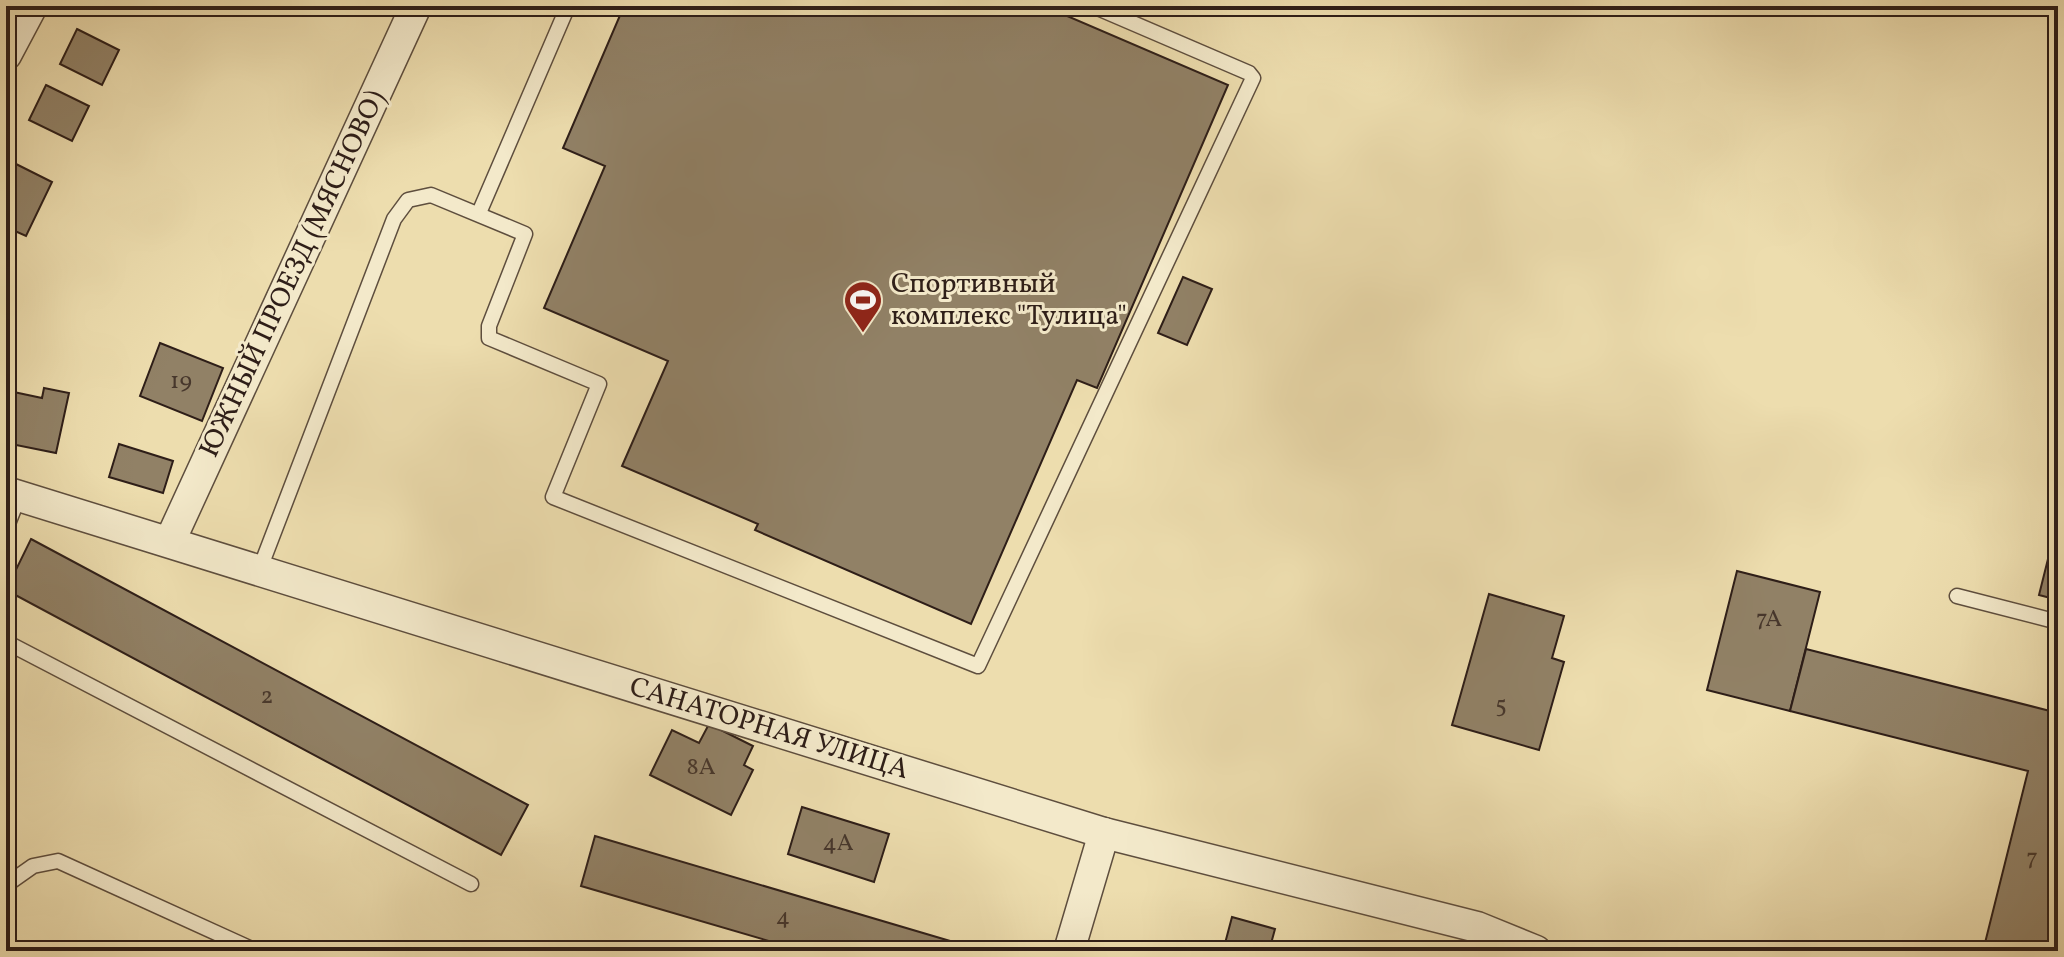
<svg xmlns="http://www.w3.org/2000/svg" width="2064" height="957" viewBox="0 0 2064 957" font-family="Vollkorn,serif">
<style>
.building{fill:#918166;stroke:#2e1e18;stroke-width:2}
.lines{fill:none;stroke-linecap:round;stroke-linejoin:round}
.service-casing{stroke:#5e4e3e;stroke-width:17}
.minor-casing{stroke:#5e4e3e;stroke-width:33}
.service{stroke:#f3e9ca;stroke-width:14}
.minor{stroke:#f3e9ca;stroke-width:30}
.labels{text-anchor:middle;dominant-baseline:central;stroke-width:6;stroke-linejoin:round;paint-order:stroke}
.number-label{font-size:24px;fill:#47372c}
.street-label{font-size:28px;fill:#2e1e18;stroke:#f3e9ca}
.poi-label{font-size:28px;fill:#2e1e18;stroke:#f3e9ca;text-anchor:start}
</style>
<rect width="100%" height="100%" fill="#edddae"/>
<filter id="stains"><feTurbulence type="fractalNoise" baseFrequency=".0025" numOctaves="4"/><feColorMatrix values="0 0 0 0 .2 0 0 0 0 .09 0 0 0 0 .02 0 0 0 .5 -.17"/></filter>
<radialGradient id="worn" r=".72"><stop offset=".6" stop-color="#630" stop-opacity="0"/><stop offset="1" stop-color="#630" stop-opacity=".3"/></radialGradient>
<g class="building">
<polygon points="624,6 1044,6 1228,85 1097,388 1077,380 971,624 755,530 758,524 622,466 668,361 544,308 605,166 563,148"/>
<polygon points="77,29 119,50 102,85 60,64"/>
<polygon points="46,85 89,106 72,141 29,120"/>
<polygon points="12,162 52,182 26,236 6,227 6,174"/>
<polygon points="1183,277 1212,289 1187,345 1158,333"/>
<polygon points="160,343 223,368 202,421 140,396"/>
<polygon points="44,388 69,393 56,453 6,443 9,391 42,398"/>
<polygon points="119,444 173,461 163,493 109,477"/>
<polygon points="2056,527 2058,528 2058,600 2039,595"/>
<polygon points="31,539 528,805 501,855 6,590"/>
<polygon points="1737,571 1820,592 1790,711 1707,690"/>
<polygon points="1489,594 1564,616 1552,658 1564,662 1539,750 1452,725"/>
<polygon points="1806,649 2058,713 2057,951 1983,951 2028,771 1790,711"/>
<polygon points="709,724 753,746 744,765 753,770 731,815 650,775 672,730 699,743"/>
<polygon points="802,807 889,834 874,882 788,854"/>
<polygon points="595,836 984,951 803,951 581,886"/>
<polygon points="1232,917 1275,929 1269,951 1223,951"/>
</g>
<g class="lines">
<g class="service-casing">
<g id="service">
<polyline points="479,213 568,6"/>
<polyline points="6,529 19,496"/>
<polyline points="259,571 394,219 408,200 431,195 525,234 489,326 489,338 599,384 553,497 978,666 1253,78 1249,73 1093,6"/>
<polyline points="1957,596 2058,622"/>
<polyline points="6,642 471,884"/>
<polyline points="6,885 33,866 58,861 256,951"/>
</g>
</g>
<g class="minor-casing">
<g id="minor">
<polyline points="6,55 32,6"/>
<polyline points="6,492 1104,833 1477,927 1536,951"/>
<polyline points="170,541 416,6"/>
<polyline points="1069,951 1104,833"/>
</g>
</g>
<use href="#service" class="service"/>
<use href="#minor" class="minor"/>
</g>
<defs>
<g id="stadium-pin" transform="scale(2)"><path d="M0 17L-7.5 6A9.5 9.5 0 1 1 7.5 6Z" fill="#8f2418" stroke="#f3e9ca"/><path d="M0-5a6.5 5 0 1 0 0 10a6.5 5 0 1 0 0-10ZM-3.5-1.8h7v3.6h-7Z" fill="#fff"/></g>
</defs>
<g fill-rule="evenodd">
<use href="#stadium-pin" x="863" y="300"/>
</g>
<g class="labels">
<g class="number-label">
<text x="181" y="382">19</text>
<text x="1769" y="620">7А</text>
<text x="267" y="697">2</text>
<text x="1501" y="706">5</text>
<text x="701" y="768">8А</text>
<text x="838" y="844">4А</text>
<text x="2032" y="859">7</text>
<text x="783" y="918">4</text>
</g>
<g class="street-label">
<text transform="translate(293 274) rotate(-65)">ЮЖНЫЙ ПРОЕЗД (МЯСНОВО)</text>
<text transform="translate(769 729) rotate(17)">САНАТОРНАЯ УЛИЦА</text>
</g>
<g class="poi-label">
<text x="891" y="284">Спортивный<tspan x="891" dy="32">комплекс "Тулица"</tspan></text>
</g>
</g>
<rect width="2064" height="957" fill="none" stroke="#edddae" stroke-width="32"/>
<rect x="8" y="8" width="2048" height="941" fill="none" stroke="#2e1e18" stroke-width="4"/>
<rect x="16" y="16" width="2032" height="925" fill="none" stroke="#2e1e18" stroke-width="2"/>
<rect width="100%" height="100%" filter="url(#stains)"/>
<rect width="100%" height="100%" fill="url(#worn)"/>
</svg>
